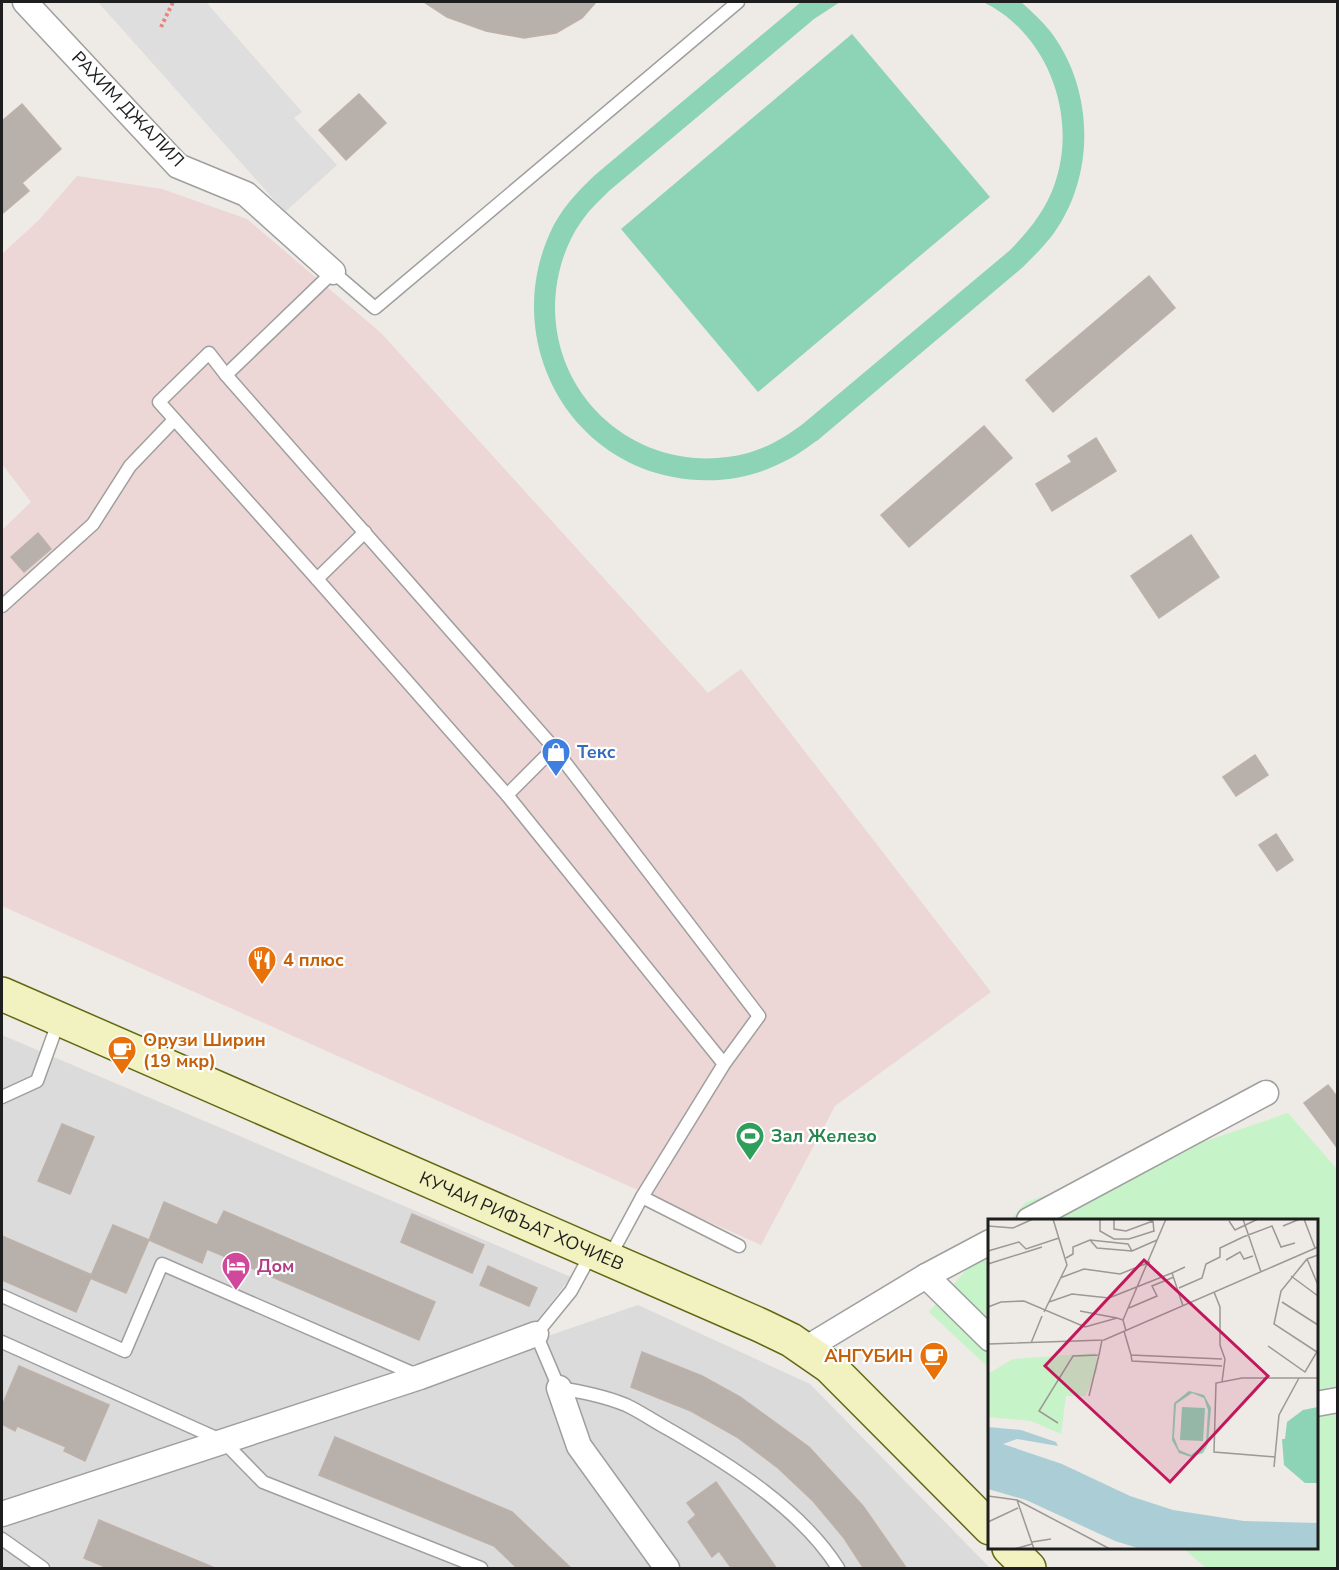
<svg xmlns="http://www.w3.org/2000/svg" width="1339" height="1570" viewBox="0 0 1339 1570" font-family="'Nunito Sans',sans-serif">
<style>
.residential{fill:#dcdbdb}
.commercial{fill:#ecd6d6}
.park{fill:#c7f3c9}
.pitch{fill:#8dd3b5}
.parking{fill:#dedede}
.building{fill:#b7b0ab;stroke:#beb1a9;stroke-width:1.5}
.lines{fill:none;stroke-linecap:round;stroke-linejoin:round}
.service-casing{stroke:#9f9f9f;stroke-width:15}
.minor-casing{stroke:#9f9f9f;stroke-width:27}
.secondary-casing{stroke:#626812;stroke-width:36}
.path{stroke:#e9827b;stroke-width:4;stroke-dasharray:3 3;stroke-linecap:butt}
.service{stroke:#fff;stroke-width:12}
.minor{stroke:#fff;stroke-width:24}
.secondary{stroke:#f1f2bf;stroke-width:33}
.labels{text-anchor:middle;dominant-baseline:central;stroke-width:4.5;stroke-linejoin:round;paint-order:stroke}
.street-label{font-size:18px;fill:#1e1e1e;stroke:#fff}
.shop-label{font-size:18px;font-weight:bold;fill:#366cbe;stroke:#fff;text-anchor:start}
.food-label{font-size:18px;font-weight:bold;fill:#c56008;stroke:#fff;text-anchor:start}
.leisure-label{font-size:18px;font-weight:bold;fill:#27864d;stroke:#fff;text-anchor:start}
.hotel-label{font-size:18px;font-weight:bold;fill:#b23c85;stroke:#fff;text-anchor:start}
.inset-road{fill:none;stroke:#9b9895;stroke-width:1.5}
.view{fill:#c2185b;fill-opacity:0.15;stroke:#c2185b;stroke-width:3}
.inset-edge{fill:none;stroke:#1e1e1e;stroke-width:3}
</style>
<rect width="100%" height="100%" fill="#eeeae5"/>
<g class="residential">
<polygon points="2,1035 571,1277 532,1327 2,1506"/>
<polygon points="638,1305 810,1384 990,1568 2,1568 2,1524"/>
</g>
<polygon class="commercial" points="77,176 162,189 247,219 381,333 708,693 741,669 991,992 835,1106 761,1245 2,906 2,530 31,502 2,464 2,254 39,220"/>
<g class="park">
<polygon points="1288,1113 1337,1169 1337,1568 1206,1568 1183,1548 1316,1548 1316,1220 1010,1220 1026,1202"/>
<polygon points="989,1244 989,1368 929,1312"/>
</g>
<g class="pitch">
<path d="M 801,2 L 840,2 L 814,19 L 609,191 C 599,201 589,210 581,222 C 564,246 555,278 555,308 C 556,409 651,479 748,453 C 769,447 787,436 804,423 L 1009,251 C 1029,231 1046,210 1055,183 C 1078,116 1048,33 983,2 L 1021,2 C 1031,11 1041,20 1050,31 C 1094,88 1096,174 1054,233 C 1045,245 1034,256 1023,267 L 818,440 C 805,449 793,458 779,464 C 747,480 708,484 673,477 C 561,455 504,334 550,233 C 560,210 577,192 595,175 Z"/>
<polygon points="852,34 990,197 758,392 621,229"/>
</g>
<polygon class="parking" points="98,2 206,2 302,112 294,118 337,165 285,212"/>
<g class="building">
<polygon points="424,2 596,2 582,18 556,33 524,38 486,31 447,17"/>
<polygon points="359,94 386,123 346,160 319,130"/>
<polygon points="22,104 61,149 22,183 29,191 2,214 2,121"/>
<polygon points="1149,276 1175,308 1053,412 1026,380"/>
<polygon points="984,426 1012,458 909,547 881,515"/>
<polygon points="1096,438 1116,471 1052,511 1036,484 1072,462 1068,456"/>
<polygon points="38,533 51,549 24,572 11,557"/>
<polygon points="1191,535 1219,577 1159,618 1131,576"/>
<polygon points="1255,755 1268,775 1236,796 1223,777"/>
<polygon points="1276,834 1293,860 1277,871 1259,845"/>
<polygon points="1328,1085 1338,1098 1338,1149 1304,1103"/>
<polygon points="62,1124 94,1137 70,1194 38,1181"/>
<polygon points="164,1202 217,1225 224,1211 435,1302 419,1340 207,1249 202,1263 149,1240"/>
<polygon points="412,1214 484,1245 472,1273 401,1242"/>
<polygon points="113,1225 149,1240 126,1293 90,1278"/>
<polygon points="2,1236 92,1275 76,1312 2,1280"/>
<polygon points="488,1266 537,1288 529,1306 480,1285"/>
<polygon points="642,1352 702,1376 740,1397 809,1447 863,1506 907,1569 864,1569 844,1538 813,1501 778,1468 737,1437 691,1411 631,1387"/>
<polygon points="19,1366 109,1405 85,1461 64,1451 66,1447 17,1426 15,1431 2,1424 2,1406"/>
<polygon points="335,1437 512,1512 572,1569 518,1569 494,1546 319,1475"/>
<polygon points="716,1482 777,1569 732,1569 719,1551 712,1557 688,1522 696,1515 687,1503"/>
<polygon points="99,1520 215,1568 215,1569 110,1569 84,1558"/>
</g>
<g class="lines">
<g class="service-casing">
<g id="service">
<polyline points="226,375 333,272 375,308 738,2"/>
<polyline points="317,579 365,532"/>
<polyline points="2,606 93,524 130,466 174,420"/>
<polyline points="507,795 554,748"/>
<polyline points="2,1097 37,1081 59,1020"/>
<polyline points="642,1197 739,1246"/>
<path d="M 591,1254 L 571,1291 L 536,1334 L 559,1388 C 582,1392 604,1396 626,1405 C 641,1412 655,1422 670,1430 C 729,1464 802,1510 838,1568"/>
<polyline points="609,1258 642,1197 724,1064 507,795 317,579 159,402 209,353 226,375 554,748 759,1016 724,1064"/>
<polyline points="2,1296 125,1351 162,1264 419,1376"/>
<polyline points="2,1342 223,1441 263,1482 481,1568"/>
<polyline points="2,1539 43,1568"/>
</g>
</g>
<g class="minor-casing">
<g id="minor">
<polyline points="25,2 178,166 246,194 333,272"/>
<polyline points="1029,1220 1266,1093"/>
<polyline points="926,1276 990,1242"/>
<polyline points="805,1349 926,1276 990,1339"/>
<polyline points="559,1388 579,1446 667,1568"/>
<polyline points="1316,1404 1338,1400"/>
<polyline points="2,1514 420,1377 536,1334"/>
</g>
</g>
<g class="secondary-casing">
<g id="secondary">
<path id="s1" d="M 2,994 L 762,1326 L 791,1340 L 830,1367 L 990,1528"/>
<polyline points="1009,1548 1029,1568"/>
</g>
</g>
<polyline class="path" points="161,27 173,2"/>
<use href="#service" class="service"/>
<use href="#minor" class="minor"/>
<use href="#secondary" class="secondary"/>
</g>
<defs>
<g id="shop-pin" transform="scale(1.5)"><path d="M0 17L-7.5 6A9.5 9.5 0 1 1 7.5 6Z" fill="#3f7fe0" stroke="#fff"/><path d="M-5-2.5h2.3a2.7 3.5 0 0 1 5.4 0H5L5.5 6h-11ZM-1.5-2.5h3a1.5 2.3 0 0 0-3 0Z" fill="#fff"/></g>
<g id="restaurant-pin" transform="scale(1.5)"><path d="M0 17L-7.5 6A9.5 9.5 0 1 1 7.5 6Z" fill="#e8710a" stroke="#fff"/><path d="M-5-6h1v4h1v-4h1v4h1v-4h1v5L-1.5 .5V6h-2V.5L-5-1ZM5-6V6H3V1.5H1.5Q1.5-4 5-6Z" fill="#fff"/></g>
<g id="cafe-pin" transform="scale(1.5)"><path d="M0 17L-7.5 6A9.5 9.5 0 1 1 7.5 6Z" fill="#e8710a" stroke="#fff"/><path d="M-5.5-4.5H6V0H3Q3 3.5 0 3.5H-2.5Q-5.5 3.5-5.5 0ZM3-3.2v2h1.7v-2ZM-6 4.5H4V6H-6Z" fill="#fff"/></g>
<g id="stadium-pin" transform="scale(1.5)"><path d="M0 17L-7.5 6A9.5 9.5 0 1 1 7.5 6Z" fill="#2e9e5b" stroke="#fff"/><path d="M0-5a6.5 5 0 1 0 0 10a6.5 5 0 1 0 0-10ZM-3.5-1.8h7v3.6h-7Z" fill="#fff"/></g>
<g id="hotel-pin" transform="scale(1.5)"><path d="M0 17L-7.5 6A9.5 9.5 0 1 1 7.5 6Z" fill="#d1479c" stroke="#fff"/><path d="M-6-4.5h1.5V1H6V5H4.5V3h-9V5H-6ZM-4 0a1.8 1.8 0 1 1 3.6 0ZM.5 0V-2.5h3Q6-2.5 6 0Z" fill="#fff"/></g>
</defs>
<g fill-rule="evenodd">
<use href="#shop-pin" x="556" y="752"/>
<use href="#restaurant-pin" x="262" y="960"/>
<use href="#cafe-pin" x="122" y="1050"/>
<use href="#stadium-pin" x="750" y="1136"/>
<use href="#hotel-pin" x="236" y="1266"/>
<use href="#cafe-pin" x="934" y="1356"/>
</g>
<g class="labels">
<g class="street-label">
<text transform="translate(128 109) rotate(46)">РАХИМ ДЖАЛИЛ</text>
<text stroke="none"><textPath href="#s1" startOffset="567">КУЧАИ РИФЪАТ ХОЧИЕВ</textPath></text>
</g>
<g class="shop-label">
<text x="577" y="752">Текс</text>
</g>
<g class="food-label">
<text x="283" y="960">4 плюс</text>
<text x="143" y="1040">Орузи Ширин<tspan x="143" dy="21">(19 мкр)</tspan></text>
<text x="913" y="1356" text-anchor="end">АНГУБИН</text>
</g>
<g class="leisure-label">
<text x="771" y="1136">Зал Железо</text>
</g>
<g class="hotel-label">
<text x="257" y="1266">Дом</text>
</g>
</g>
<g transform="translate(988 1219)">
<rect width="330" height="330" fill="#eeeae5"/>
<path d="M 108,134 L 110,150 L 97,177 L 78,177 L 73,215 L 43,202 L 0,198 L 0,155 L 25,140 Z" fill="#c7f3c9"/>
<path d="M 201,172 L 216,176 L 223,189 L 220,225 L 215,234 L 203,238 L 191,234 L 184,221 L 186,184 ZM 204,174 L 216,179 L 220,191 L 218,225 L 203,236 L 191,231 L 186,218 L 188,185 ZM 194,188 L 217,189 L 215,222 L 192,221 ZM 330,188 L 330,264 L 317,264 L 296,246 L 294,220 L 297,220 L 299,203 L 315,191 Z" fill="#8dd3b5" fill-rule="evenodd"/>
<path d="M 0,208 L 33,211 L 68,223 L 70,227 L 29,220 L 15,225 L 74,245 L 142,277 L 185,291 L 256,302 L 330,304 L 330,330 L 153,330 L 127,322 L 38,281 L 0,270 Z" fill="#abced6"/>
<path class="inset-road" d="M 112,0 L 112,12 L 126,20 L 141,20 L 166,12M 126,0 L 126,10 L 138,12 L 165,2M 157,0 L 165,2 L 166,13M 255,0 L 273,53M 316,0 L 327,29M 241,2 L 247,11 L 270,0M 0,7 L 25,9 L 45,0M 295,7 L 312,0M 102,21 L 109,29 L 144,32M 0,32 L 31,23 L 38,30 L 71,19M 78,39 L 85,35 L 85,28 L 102,21 L 140,25 L 144,32 L 169,21M 319,40 L 330,66M 238,41 L 252,33 L 256,40 L 265,37M 0,45 L 54,28M 303,57 L 330,77M 72,59 L 96,50 L 132,55 L 162,43M 191,69 L 214,59 L 218,45 L 232,38 L 232,29 L 255,18 L 284,7 L 293,28 L 307,24M 226,73 L 232,88 L 232,126 L 237,140 L 234,163M 61,83 L 84,75 L 121,79 L 184,54M 294,83 L 330,106M 195,87 L 184,54 L 197,48M 0,88 L 13,83 L 36,82 L 97,108 L 129,99 L 135,101M 141,89 L 169,77 L 164,67 L 186,58M 92,92 L 129,99M 56,93 L 79,46 L 65,0M 136,112 L 143,136 L 234,140M 138,112 L 135,101 L 178,0M 43,124 L 54,97M 0,125 L 116,121 L 330,28M 280,127 L 317,153 L 330,131M 329,133 L 286,105 L 293,72 L 319,40 L 330,36M 143,136 L 144,142 L 234,147M 101,177 L 111,136M 70,204 L 51,192 L 85,137 L 111,136 L 114,121M 287,238 L 226,233 L 228,164 L 254,159 L 330,159M 286,248 L 291,196 L 311,159M 0,277 L 29,281 L 122,330M 29,281 L 46,330M 0,303 L 30,289M 44,323 L 63,320M 26,330 L 44,325"/>
<path class="view" d="M 156,41 L 280,157 L 182,263 L 57,147 Z"/>
<rect width="330" height="330" class="inset-edge"/>
</g>
<rect width="1339" height="1570" fill="none" stroke="#1e1e1e" stroke-width="6"/>
</svg>
